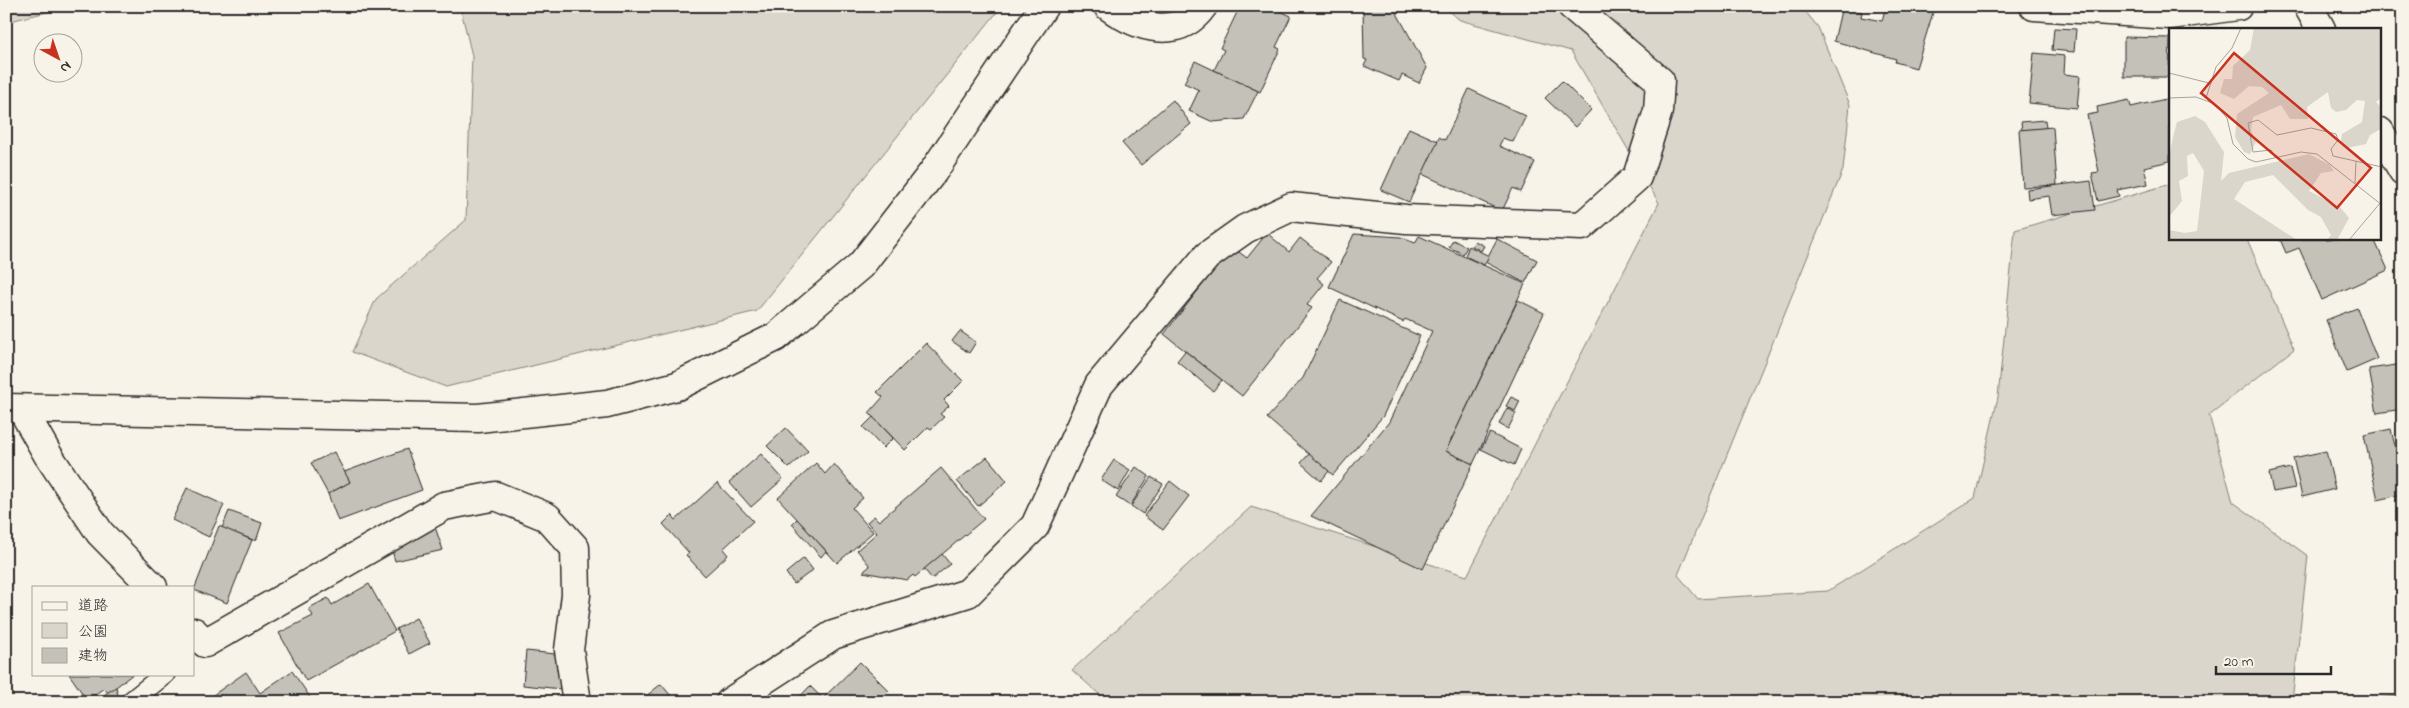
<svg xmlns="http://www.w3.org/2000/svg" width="2409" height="708" viewBox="0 0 2409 708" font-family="'Indie Flower','Klee One',sans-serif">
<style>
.green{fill:#dad6cc;stroke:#82807c}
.building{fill:#c4c1b9;stroke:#2b2b2b}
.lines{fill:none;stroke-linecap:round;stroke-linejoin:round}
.service-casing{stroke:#2b2b2b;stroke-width:22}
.minor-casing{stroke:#2b2b2b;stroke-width:31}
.service{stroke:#f7f3e8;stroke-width:19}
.minor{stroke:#f7f3e8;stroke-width:28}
.inset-road{fill:none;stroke:#a5a39c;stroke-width:1}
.view{fill:#c8321e;fill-opacity:0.15;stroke:#c8321e;stroke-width:2.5}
.inset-edge{fill:none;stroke:#2b2b2b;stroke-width:2.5}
</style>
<rect width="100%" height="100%" fill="#f7f3e8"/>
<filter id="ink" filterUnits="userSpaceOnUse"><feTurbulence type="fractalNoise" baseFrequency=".02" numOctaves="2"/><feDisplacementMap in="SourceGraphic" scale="10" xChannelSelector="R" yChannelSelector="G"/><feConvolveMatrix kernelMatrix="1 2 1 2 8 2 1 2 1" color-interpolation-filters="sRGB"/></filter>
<g filter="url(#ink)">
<g class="green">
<polygon points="6,6 72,6 6,22"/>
<polygon points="460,6 1002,6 757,311 446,387 352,352 376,299 466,220 472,56"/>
<polygon points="1441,6 1801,6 1818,27 1850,105 1843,170 1678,575 1698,599 1828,591 1975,498 1998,397 2015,230 2170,184 2170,239 2247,239 2294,349 2209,415 2233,502 2308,556 2292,702 1108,702 1072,670 1251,507 1467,576 1659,203 1571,51 1460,20"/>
</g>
<g class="building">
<polygon points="1240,6 1270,6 1291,16 1276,47 1280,49 1260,92 1214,70 1224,50 1220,48"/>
<polygon points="1368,6 1393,6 1427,68 1419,83 1402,75 1399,81 1364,66 1367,60 1364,59 1363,8"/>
<polygon points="1842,6 1862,12 1861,17 1882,21 1885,9 1888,10 1889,6 1935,6 1916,68 1895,62 1896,59 1834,41"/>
<polygon points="2054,28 2076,29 2074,52 2052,50"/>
<polygon points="2124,37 2170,38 2169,77 2124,77"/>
<polygon points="2034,53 2065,56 2064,74 2080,76 2077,108 2029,103"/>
<polygon points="1195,61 1258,91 1244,119 1213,122 1189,111 1199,90 1184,83"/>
<polygon points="1562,81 1591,110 1575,127 1545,98"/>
<polygon points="1469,89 1526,116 1513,142 1503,138 1499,146 1535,162 1521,192 1513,188 1502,211 1422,174 1439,137 1445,140"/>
<polygon points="2170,98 2170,161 2144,167 2148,184 2117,190 2119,196 2098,201 2092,173 2099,172 2087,115 2098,113 2097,107 2129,100 2131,107"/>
<polygon points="1173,100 1191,124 1141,165 1122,143"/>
<polygon points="2045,120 2046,128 2022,130 2021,122"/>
<polygon points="2053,127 2057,185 2023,187 2019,130"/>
<polygon points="1409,128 1438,141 1409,202 1381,190"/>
<polygon points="2091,181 2095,210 2052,215 2049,196 2028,199 2027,189"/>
<polygon points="1267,233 1289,252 1300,238 1331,262 1317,278 1324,284 1307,305 1312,308 1242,396 1164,334 1232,247 1247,258"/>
<polygon points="1354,234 1401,237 1415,243 1419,236 1525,284 1446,451 1473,464 1423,569 1311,516 1389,422 1432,331 1405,319 1403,322 1329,287"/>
<polygon points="1497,239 1537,260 1525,283 1485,262"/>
<polygon points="2280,239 2374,239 2388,270 2322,300 2299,248 2286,253"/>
<polygon points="1453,240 1467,247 1463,254 1449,247"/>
<polygon points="1475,241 1484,246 1481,251 1472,246"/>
<polygon points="1469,246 1489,256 1484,265 1465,256"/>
<polygon points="1340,300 1420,336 1383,416 1333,475 1267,418 1303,378"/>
<polygon points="1518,300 1544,313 1473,464 1446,451"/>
<polygon points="2357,308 2377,359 2347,372 2326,320"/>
<polygon points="960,331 976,342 969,353 952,341"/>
<polygon points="926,343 963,381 944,400 949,406 940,414 944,417 931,429 928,427 905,450 869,413 883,397 877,392"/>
<polygon points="1185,351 1222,380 1213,391 1177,361"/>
<polygon points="2403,364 2403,409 2377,413 2369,369"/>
<polygon points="1511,397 1520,401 1515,411 1506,406"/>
<polygon points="1507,408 1516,413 1508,429 1499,424"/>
<polygon points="873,417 893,438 883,448 863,427"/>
<polygon points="786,428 808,451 789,468 767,446"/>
<polygon points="2391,429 2403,481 2403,494 2378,500 2364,435"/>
<polygon points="1490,433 1521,449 1514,465 1481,449"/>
<polygon points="407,449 422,490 338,521 328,494 350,482 344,472"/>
<polygon points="2326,451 2335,489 2302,497 2293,458"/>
<polygon points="334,452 350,482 328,494 311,463"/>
<polygon points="761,454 783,479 751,507 729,482"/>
<polygon points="1309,454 1329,471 1321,481 1301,463"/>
<polygon points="987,457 1007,481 978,506 957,481"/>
<polygon points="1114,460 1130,470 1118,491 1101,480"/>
<polygon points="816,463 825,474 834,464 863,498 852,508 873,532 837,563 778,498"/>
<polygon points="1136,467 1149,476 1130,506 1116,497"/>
<polygon points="941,468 984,519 915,577 913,575 907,580 863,572 870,566 857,550 877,533 867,522 874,516 879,521"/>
<polygon points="2290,468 2295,488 2273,492 2269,473"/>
<polygon points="1151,477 1163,484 1143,514 1131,506"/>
<polygon points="1170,481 1189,496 1163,530 1144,516"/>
<polygon points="717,483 753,521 723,549 728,555 705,576 686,555 689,553 663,524 672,515 676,520"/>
<polygon points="187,488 224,505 209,537 172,520"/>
<polygon points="229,511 262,523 256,541 222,528"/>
<polygon points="797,519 826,551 821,557 792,524"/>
<polygon points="219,526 252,540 227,603 194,590"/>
<polygon points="435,527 443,550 395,561 389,539"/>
<polygon points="942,554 950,564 932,579 924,569"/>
<polygon points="804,558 813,570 794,584 786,573"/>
<polygon points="369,584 395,631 306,681 279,633 313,616 309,609 311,607 328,598 332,605"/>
<polygon points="416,618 430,643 409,654 396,629"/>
<polygon points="526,651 565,655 561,689 523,685"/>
<polygon points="860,662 889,691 878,702 827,702 823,698"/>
<polygon points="292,671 310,697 304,702 203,702 246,672 260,693"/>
<polygon points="69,674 133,674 108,693 104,688 87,700"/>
<polygon points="661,684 676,702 639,702"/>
<polygon points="810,686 826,702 795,702"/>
<polygon points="116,687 119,699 114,702 93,702"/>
<polygon points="2403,696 2403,702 2373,702 2373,698"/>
</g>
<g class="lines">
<g class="service-casing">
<polyline id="service" points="130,702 165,674"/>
</g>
<g class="minor-casing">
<g id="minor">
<path d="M 1108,6 C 1138,28 1178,41 1203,6"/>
<polyline points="2034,6 2170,15 2238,6"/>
<polyline points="2308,6 2321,29"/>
<polyline points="2380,132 2403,171"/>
<polyline points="6,408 478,418 607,404 677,386 776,337 861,265 933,172 1044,6"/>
<polyline points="22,409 48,455 100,533 153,587"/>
<polyline points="194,632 205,643 444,506 496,496 547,517 575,548 576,595 569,650 577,702"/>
<polyline points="730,702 833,635 968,593 1035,526 1099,385 1207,256 1245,229 1291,207 1406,219 1582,226 1637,177 1658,111 1660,81 1572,6"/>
</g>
</g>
<use href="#service" class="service"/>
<use href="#minor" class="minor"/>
</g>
</g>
<g transform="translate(2169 28)">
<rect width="212" height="212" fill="#f7f3e8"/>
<path d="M 85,0 L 212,0 L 212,70 L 207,74 L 212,79 L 212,101 L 201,107 L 197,116 L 178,120 L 172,113 L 173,106 L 193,94 L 196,73 L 188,72 L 177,82 L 167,84 L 162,80 L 159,64 L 138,79 L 139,91 L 121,91 L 112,77 L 84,89 L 82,102 L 87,114 L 81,126 L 75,124 L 66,109 L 68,86 L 100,65 L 93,59 L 80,58 L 65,71 L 51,65 L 55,51 L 63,51 L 64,38 L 81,22 ZM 26,88 L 36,94 L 55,124 L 52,153 L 60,145 L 140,126 L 161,137 L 165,143 L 152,145 L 140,163 L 171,179 L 180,190 L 168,212 L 158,212 L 162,207 L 152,189 L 139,182 L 104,147 L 76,154 L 65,171 L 128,212 L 0,212 L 0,202 L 16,205 L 28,203 L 35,143 L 24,125 L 18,128 L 19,148 L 10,153 L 13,173 L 0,189 L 0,129 L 5,105 L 8,94 Z" fill="#dad6cc"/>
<path class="inset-road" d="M 0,45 L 40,55M 0,70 L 27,69 L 46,76 L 58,90 L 64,116 L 79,131 L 87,134 L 132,124 L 148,126 L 213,177M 37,70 L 47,39 L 63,20 L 72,0M 107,130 L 102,122 L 84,124 L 79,95 L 89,92 L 108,107 L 142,100 L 167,106 L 169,112 L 162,121 L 164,128 L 213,139M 186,155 L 187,133M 180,212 L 212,174"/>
<path class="view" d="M 65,25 L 202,140 L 168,180 L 32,65 Z"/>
<rect width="212" height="212" class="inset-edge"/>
</g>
<rect width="2409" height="708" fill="none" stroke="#f7f3e8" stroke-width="25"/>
<rect x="12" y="12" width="2384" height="683" fill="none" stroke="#2b2b2b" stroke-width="2" filter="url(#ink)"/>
<rect x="32" y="586" width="162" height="90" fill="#f7f3e8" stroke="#a5a39c"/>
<rect x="42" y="602" width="25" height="8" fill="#f7f3e8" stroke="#a5a39c"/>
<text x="78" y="610" font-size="15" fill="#2b2b2b">道路</text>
<rect x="42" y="623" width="25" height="15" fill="#dad6cc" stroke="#a5a39c"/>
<text x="78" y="636" font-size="15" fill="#2b2b2b">公園</text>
<rect x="42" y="648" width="25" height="15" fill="#c4c1b9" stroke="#a5a39c"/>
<text x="78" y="660" font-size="15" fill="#2b2b2b">建物</text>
<g transform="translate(58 58) rotate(140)"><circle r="24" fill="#f7f3e8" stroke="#a5a39c"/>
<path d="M0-4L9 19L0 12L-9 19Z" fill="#c8321e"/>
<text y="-8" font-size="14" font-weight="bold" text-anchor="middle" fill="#2b2b2b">N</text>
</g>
<path d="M2216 666v8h115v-8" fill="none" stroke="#2b2b2b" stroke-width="2.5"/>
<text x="2224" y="666" font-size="15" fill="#2b2b2b" stroke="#f7f3e8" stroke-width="4" paint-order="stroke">20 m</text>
</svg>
